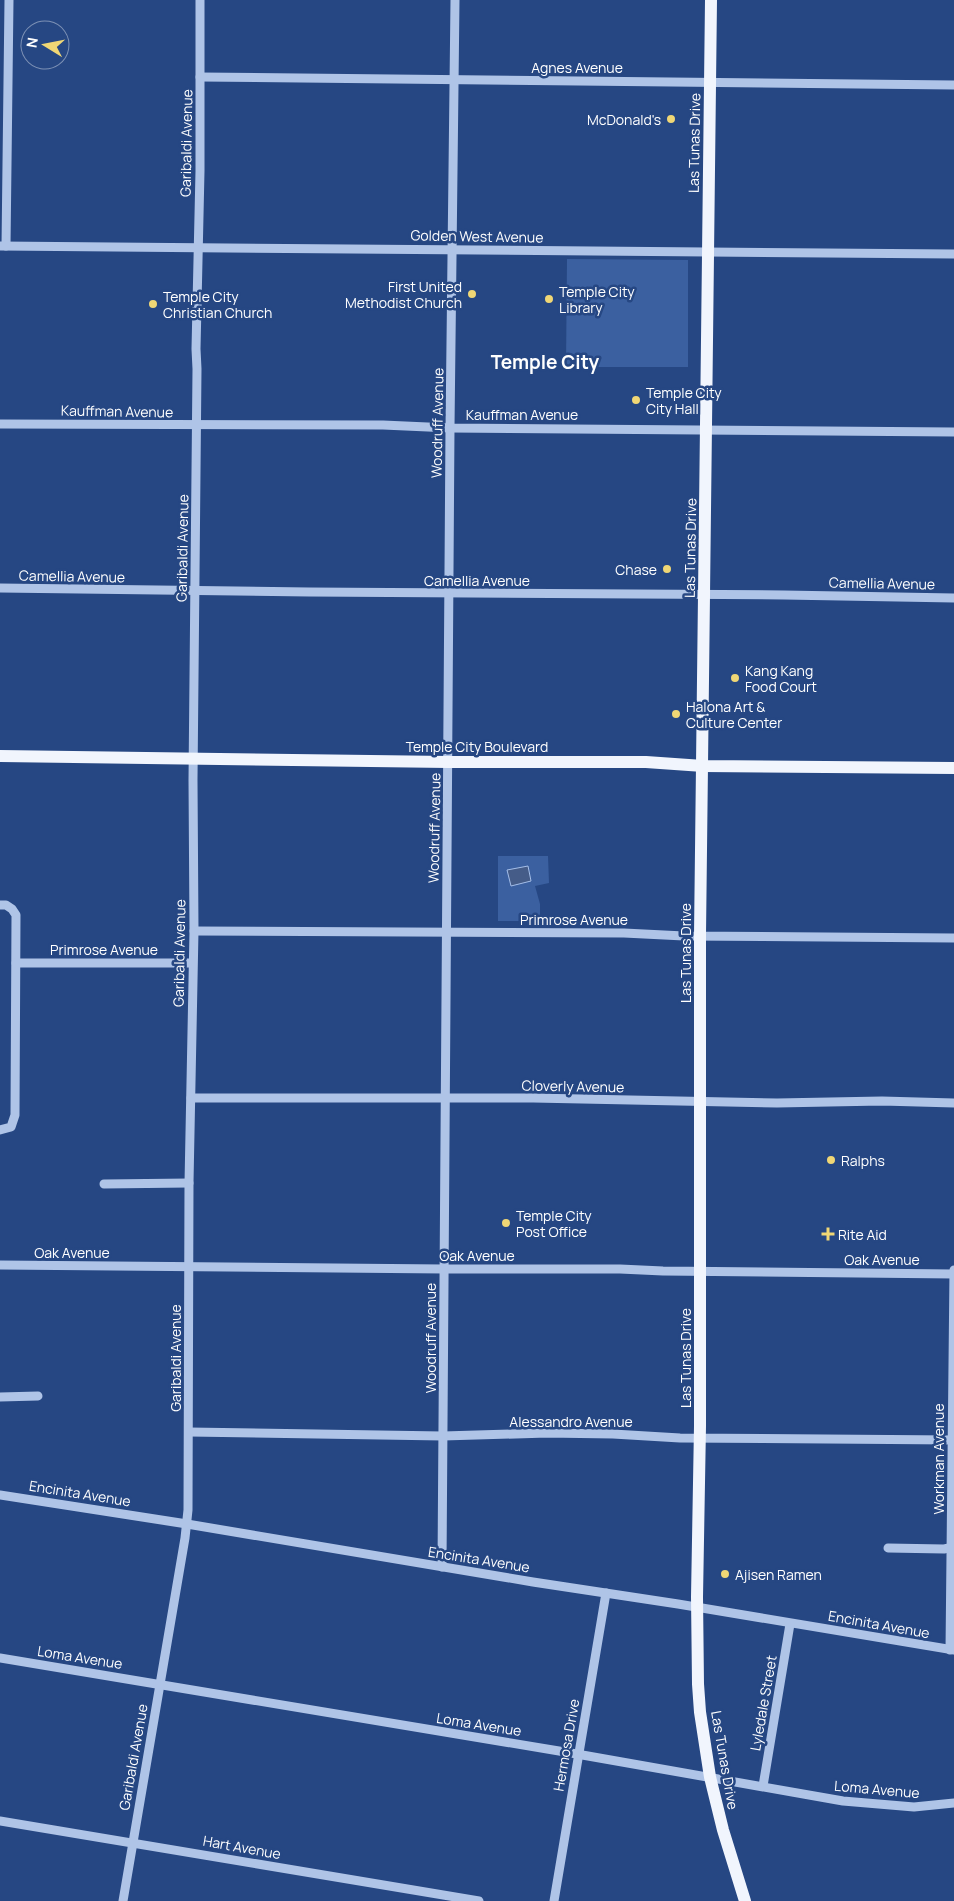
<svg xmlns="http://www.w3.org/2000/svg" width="954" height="1901" viewBox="0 0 954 1901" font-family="Manrope,sans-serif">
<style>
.green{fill:#3b60a0}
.water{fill:#455c88;stroke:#a4bee8}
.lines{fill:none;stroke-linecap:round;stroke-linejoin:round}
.minor{stroke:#afc4e7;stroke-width:9}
.major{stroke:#f1f5fd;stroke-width:12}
.poi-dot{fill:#f0d775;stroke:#264783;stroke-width:2}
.labels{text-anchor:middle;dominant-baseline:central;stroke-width:5;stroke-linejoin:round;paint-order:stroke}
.street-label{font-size:14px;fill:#fff;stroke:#264783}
.poi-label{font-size:14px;fill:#fff;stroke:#264783;text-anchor:start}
.district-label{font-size:19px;font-weight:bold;fill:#fff;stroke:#264783}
</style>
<rect width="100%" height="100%" fill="#264783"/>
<g class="green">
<polygon points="567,259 688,260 688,367 566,367"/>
<polygon points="498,856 548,856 549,883 535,886 540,904 540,921 498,921"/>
</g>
<polygon class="water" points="528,866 531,881 511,886 507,870"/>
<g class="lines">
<g class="minor">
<polyline points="200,77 954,85"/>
<polyline points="0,246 954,254"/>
<polyline points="6,246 9,0"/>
<polyline points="0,424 383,425 450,428 954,432"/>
<polyline points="0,588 309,592 784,595 954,598"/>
<polyline points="0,905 6,905 12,909 16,915 15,1115 11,1127 0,1130"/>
<polyline points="194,931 624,933 684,936 954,938"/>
<polyline points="16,963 192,963"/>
<polyline points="191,1098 533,1098 777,1103 882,1101 954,1103"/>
<polyline points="104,1184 189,1183"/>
<polyline points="0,1265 444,1269 620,1269 663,1271 954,1274"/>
<polyline points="0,1397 38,1396"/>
<polyline points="189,1432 443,1436 547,1433 613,1434 680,1438 954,1440"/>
<polyline points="0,1495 187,1524 533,1582 678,1604 954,1650"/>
<polyline points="888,1548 944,1549 954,1547"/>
<polyline points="442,1567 450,428 455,0"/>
<polyline points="950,1650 954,1270"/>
<polyline points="0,1658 571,1753 843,1801 914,1807 954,1803"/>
<polyline points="763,1786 790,1624"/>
<polyline points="0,1821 479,1901"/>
<polyline points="123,1901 185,1538 188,1510 189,1183 194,931 193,780 197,369 196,349 200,171 200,0"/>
<polyline points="554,1901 606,1593"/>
</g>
<g class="major">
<polyline points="711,0 700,935 700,1426 697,1597 698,1684 700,1712 710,1777 723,1830 745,1901"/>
<polyline points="0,756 448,762 646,762 703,766 954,768"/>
</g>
</g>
<g class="poi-dot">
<circle cx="671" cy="119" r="5"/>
<circle cx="472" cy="294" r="5"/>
<circle cx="549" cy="299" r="5"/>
<circle cx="153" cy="304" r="5"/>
<circle cx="636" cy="400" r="5"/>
<circle cx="667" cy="569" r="5"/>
<circle cx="735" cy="678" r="5"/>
<circle cx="676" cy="714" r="5"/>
<circle cx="831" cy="1160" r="5"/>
<circle cx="506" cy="1223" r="5"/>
<path d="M825.5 1226.5h5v5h5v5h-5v5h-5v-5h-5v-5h5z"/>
<circle cx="725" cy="1574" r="5"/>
</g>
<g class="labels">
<g class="street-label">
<text x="577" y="67">Agnes Avenue</text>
<text transform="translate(186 143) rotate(-89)">Garibaldi Avenue</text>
<text transform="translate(694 143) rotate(-89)">Las Tunas Drive</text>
<text transform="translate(477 236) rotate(1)">Golden West Avenue</text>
<text transform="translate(117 411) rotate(1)">Kauffman Avenue</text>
<text x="522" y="414">Kauffman Avenue</text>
<text transform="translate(437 423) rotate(-89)">Woodruff Avenue</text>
<text transform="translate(182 548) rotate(-89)">Garibaldi Avenue</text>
<text transform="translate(690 548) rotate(-89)">Las Tunas Drive</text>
<text transform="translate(72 576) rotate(1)">Camellia Avenue</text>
<text x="477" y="580">Camellia Avenue</text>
<text transform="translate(882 583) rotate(1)">Camellia Avenue</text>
<text x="477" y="746">Temple City Boulevard</text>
<text transform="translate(434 828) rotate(-89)">Woodruff Avenue</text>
<text x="574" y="919">Primrose Avenue</text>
<text x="104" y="949">Primrose Avenue</text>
<text transform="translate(179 953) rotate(-89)">Garibaldi Avenue</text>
<text transform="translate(685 953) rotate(-90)">Las Tunas Drive</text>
<text transform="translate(573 1086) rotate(1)">Cloverly Avenue</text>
<text x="72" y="1252">Oak Avenue</text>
<text x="477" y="1255">Oak Avenue</text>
<text x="882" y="1259">Oak Avenue</text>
<text transform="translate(430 1338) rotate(-90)">Woodruff Avenue</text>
<text transform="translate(175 1358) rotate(-90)">Garibaldi Avenue</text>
<text transform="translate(685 1358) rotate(-90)">Las Tunas Drive</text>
<text x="571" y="1421">Alessandro Avenue</text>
<text transform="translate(938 1459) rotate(-90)">Workman Avenue</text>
<text transform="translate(80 1493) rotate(9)">Encinita Avenue</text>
<text transform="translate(479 1559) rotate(9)">Encinita Avenue</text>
<text transform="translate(879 1624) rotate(10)">Encinita Avenue</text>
<text transform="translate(80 1657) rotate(9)">Loma Avenue</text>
<text transform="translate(763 1703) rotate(-80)">Lyledale Street</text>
<text transform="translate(479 1724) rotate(9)">Loma Avenue</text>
<text transform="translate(566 1745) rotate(-80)">Hermosa Drive</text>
<text transform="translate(133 1757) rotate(-80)">Garibaldi Avenue</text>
<text transform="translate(725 1760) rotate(80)">Las Tunas Drive</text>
<text transform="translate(877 1789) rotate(5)">Loma Avenue</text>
<text transform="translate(242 1847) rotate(10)">Hart Avenue</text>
</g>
<g class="poi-label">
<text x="661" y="119" text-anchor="end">McDonald's</text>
<text x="462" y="286" text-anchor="end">First United<tspan x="462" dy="16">Methodist Church</tspan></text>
<text x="559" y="291">Temple City<tspan x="559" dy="16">Library</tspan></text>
<text x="163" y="296">Temple City<tspan x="163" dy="16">Christian Church</tspan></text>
<text x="646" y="392">Temple City<tspan x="646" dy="16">City Hall</tspan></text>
<text x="657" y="569" text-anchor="end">Chase</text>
<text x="745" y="670">Kang Kang<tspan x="745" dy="16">Food Court</tspan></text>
<text x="686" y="706">Halona Art &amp;<tspan x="686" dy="16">Culture Center</tspan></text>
<text x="841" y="1160">Ralphs</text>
<text x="516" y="1215">Temple City<tspan x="516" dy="16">Post Office</tspan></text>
<text x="838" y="1234">Rite Aid</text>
<text x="735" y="1574">Ajisen Ramen</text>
</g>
<g class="district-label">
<text x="545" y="362">Temple City</text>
</g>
</g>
<g transform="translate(45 45) rotate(280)"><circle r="24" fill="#264783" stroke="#7d91b5"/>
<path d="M0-4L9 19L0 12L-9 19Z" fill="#f0d775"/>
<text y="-8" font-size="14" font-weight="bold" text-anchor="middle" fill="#ffffff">N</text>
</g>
</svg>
